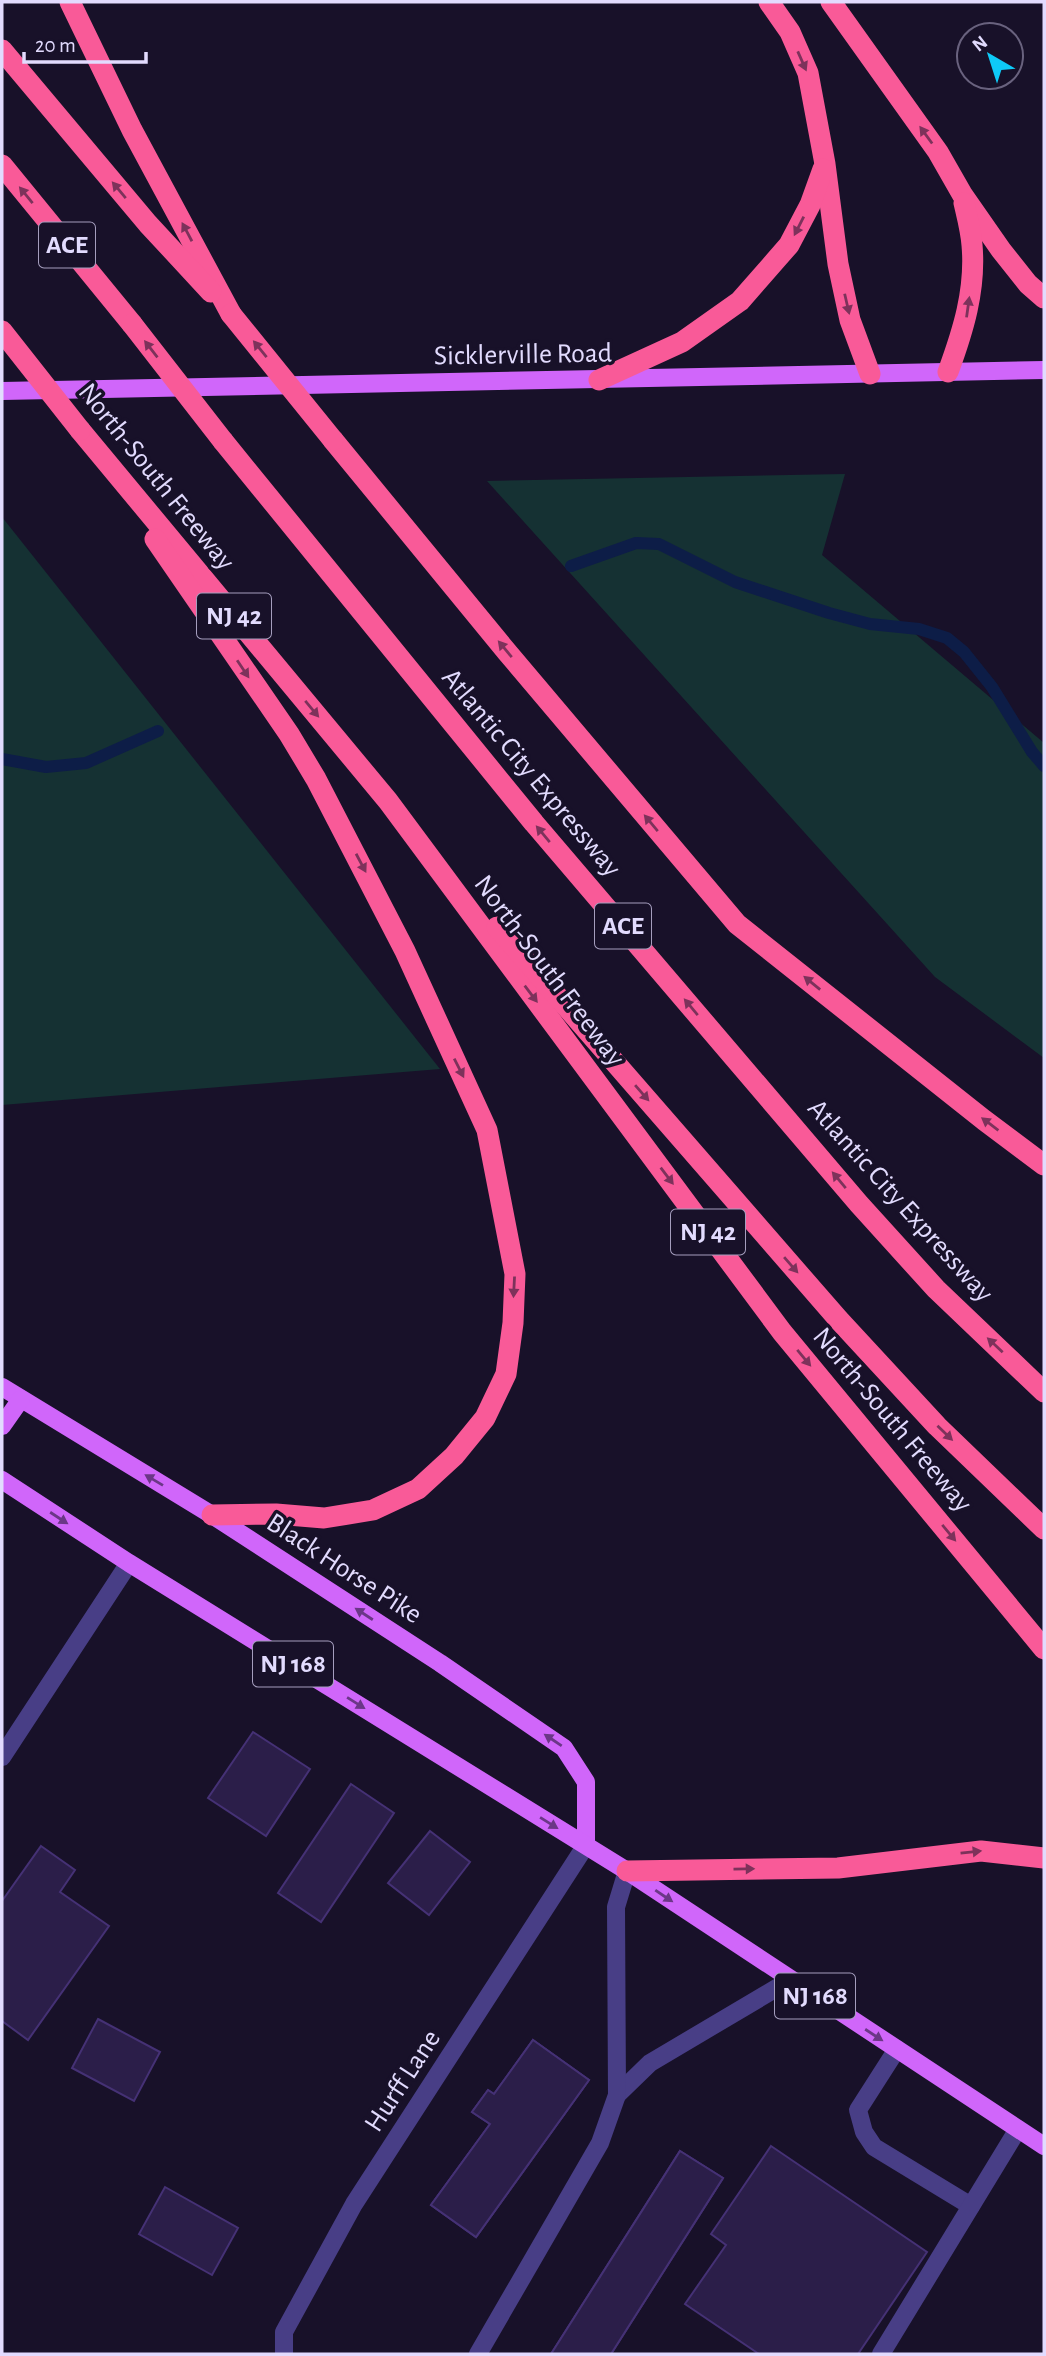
<svg xmlns="http://www.w3.org/2000/svg" width="1046" height="2356" viewBox="0 0 1046 2356" font-family="'Alegreya Sans',sans-serif">
<style>
.green{fill:#153133}
.lines{fill:none;stroke-linecap:round;stroke-linejoin:round}
.stream{stroke:#0d1d47;stroke-width:12}
.building{fill:#2b1e49;stroke:#453175;stroke-width:2}
.minor{stroke:#483e86;stroke-width:18}
.major{stroke:#d066fa;stroke-width:18}
.highway{stroke:#f95a98;stroke-width:21}
.highway-bridge{stroke:#f95a98;stroke-width:21}
.oneway{fill:#7d325b}
.oneway2{fill:#6b3787}
.labels{text-anchor:middle;dominant-baseline:central;stroke-width:7;stroke-linejoin:round;paint-order:stroke}
.shield{fill:#181129;stroke:#a59ebe;stroke-width:2}
.shield-label{font-size:26px;font-weight:bold;fill:#e2dbfe}
.street-label{font-size:28px;fill:#e2dbfe;stroke:#181129}
</style>
<rect width="100%" height="100%" fill="#181129"/>
<g class="green">
<polygon points="845,474 822,555 1044,743 1044,1058 935,977 487,481"/>
<polygon points="2,517 440,1069 2,1105"/>
</g>
<g class="lines">
<g class="stream">
<polyline points="571,566 636,543 659,544 735,582 829,613 870,624 919,629 947,638 964,652 992,687 1032,752 1044,766"/>
<polyline points="2,759 46,767 86,763 158,731"/>
</g>
</g>
<g class="building">
<polygon points="253,1732 310,1769 266,1836 208,1798"/>
<polygon points="351,1784 394,1813 321,1922 278,1893"/>
<polygon points="430,1831 470,1862 429,1915 388,1883"/>
<polygon points="41,1846 75,1870 60,1892 109,1926 28,2040 2,2021 2,1901"/>
<polygon points="98,2019 160,2052 134,2101 72,2068"/>
<polygon points="533,2040 589,2080 476,2237 431,2205 490,2124 472,2112 488,2090 494,2094"/>
<polygon points="533,2040 589,2080 476,2237 431,2205 490,2124 472,2112 488,2090 494,2094"/>
<polygon points="771,2146 927,2252 858,2354 759,2354 685,2304 726,2245 711,2234"/>
<polygon points="680,2151 723,2178 611,2354 551,2354"/>
<polygon points="680,2151 723,2178 611,2354 551,2354"/>
<polygon points="165,2187 238,2228 212,2275 139,2234"/>
</g>
<g class="lines">
<g class="minor">
<polyline points="2,1757 129,1563"/>
<polyline points="897,2049 858,2110 864,2132 874,2147 971,2206"/>
<polyline points="617,2095 650,2063 790,1980"/>
<polyline points="284,2354 284,2332 354,2204 586,1845"/>
<polyline points="478,2354 600,2143 617,2095 616,1907 627,1871"/>
<polyline points="881,2354 1018,2129"/>
</g>
<g class="major">
<polyline points="2,391 1044,370"/>
<polyline points="2,1387 212,1515 440,1663 564,1748 586,1782 586,1845"/>
<polyline points="2,1426 21,1399"/>
<polyline points="2,1480 129,1563 627,1871 1044,2146"/>
</g>
<g class="highway">
<polyline points="70,2 132,130 231,314"/>
<polyline points="769,2 790,32 808,73 825,164 838,264 850,320 870,374"/>
<polyline points="831,2 938,152 962,194 1001,250 1028,284 1044,298"/>
<polyline points="2,50 148,224 211,292"/>
<polyline points="2,165 132,324"/>
<path d="M 948,372 C 963,331 976,290 972,245 C 971,231 967,216 964,203"/>
<polyline points="599,380 682,342 740,301 789,245 810,205 823,169"/>
<polyline points="80,430 388,801 782,1332 1044,1649"/>
<polyline points="333,440 507,652 737,924 984,1120 1044,1165"/>
<polyline points="223,441 534,823 859,1204 936,1289 1044,1392"/>
<polyline points="155,539 289,734 316,779 405,951 487,1130 515,1274 513,1323 506,1374 485,1418 454,1456 418,1489 373,1510 324,1518 276,1514 212,1515"/>
<polyline points="497,927 839,1320 937,1426 1044,1529"/>
<polyline points="627,1871 838,1868 981,1851 1044,1858"/>
</g>
<g class="highway-bridge">
<polyline points="231,314 333,440"/>
<polyline points="132,324 223,441"/>
<polyline points="2,331 80,430"/>
</g>
</g>
<defs><path id="oneway-solid" d="M-6-.8H1V-3.2L6.5 0L1 3.2V.8H-6Z" transform="scale(1.75)"/></defs>
<g class="oneway">
<use href="#oneway-solid" transform="translate(802 61) rotate(66)"/>
<use href="#oneway-solid" transform="translate(926 135) rotate(-126)"/>
<use href="#oneway-solid" transform="translate(119 190) rotate(-130)"/>
<use href="#oneway-solid" transform="translate(26 195) rotate(-129)"/>
<use href="#oneway-solid" transform="translate(799 226) rotate(117)"/>
<use href="#oneway-solid" transform="translate(187 232) rotate(-118)"/>
<use href="#oneway-solid" transform="translate(847 304) rotate(77)"/>
<use href="#oneway-solid" transform="translate(968 307) rotate(-82)"/>
<use href="#oneway-solid" transform="translate(151 349) rotate(-128)"/>
<use href="#oneway-solid" transform="translate(260 349) rotate(-129)"/>
<use href="#oneway-solid" transform="translate(505 649) rotate(-130)"/>
<use href="#oneway-solid" transform="translate(243 669) rotate(56)"/>
<use href="#oneway-solid" transform="translate(312 709) rotate(50)"/>
<use href="#oneway-solid" transform="translate(651 823) rotate(-130)"/>
<use href="#oneway-solid" transform="translate(543 834) rotate(-130)"/>
<use href="#oneway-solid" transform="translate(361 863) rotate(62)"/>
<use href="#oneway-solid" transform="translate(812 983) rotate(-141)"/>
<use href="#oneway-solid" transform="translate(531 994) rotate(53)"/>
<use href="#oneway-solid" transform="translate(691 1007) rotate(-130)"/>
<use href="#oneway-solid" transform="translate(459 1068) rotate(63)"/>
<use href="#oneway-solid" transform="translate(642 1093) rotate(49)"/>
<use href="#oneway-solid" transform="translate(990 1124) rotate(-143)"/>
<use href="#oneway-solid" transform="translate(667 1176) rotate(53)"/>
<use href="#oneway-solid" transform="translate(839 1180) rotate(-130)"/>
<use href="#oneway-solid" transform="translate(791 1265) rotate(49)"/>
<use href="#oneway-solid" transform="translate(514 1287) rotate(93)"/>
<use href="#oneway-solid" transform="translate(995 1345) rotate(-137)"/>
<use href="#oneway-solid" transform="translate(804 1358) rotate(50)"/>
<use href="#oneway-solid" transform="translate(945 1433) rotate(44)"/>
<use href="#oneway-solid" transform="translate(949 1533) rotate(50)"/>
<use href="#oneway-solid" transform="translate(971 1852) rotate(-6)"/>
<use href="#oneway-solid" transform="translate(744 1869) rotate(-1)"/>
</g>
<g class="oneway2">
<use href="#oneway-solid" transform="translate(154 1480) rotate(-149)"/>
<use href="#oneway-solid" transform="translate(59 1518) rotate(33)"/>
<use href="#oneway-solid" transform="translate(364 1614) rotate(-147)"/>
<use href="#oneway-solid" transform="translate(356 1703) rotate(32)"/>
<use href="#oneway-solid" transform="translate(553 1740) rotate(-146)"/>
<use href="#oneway-solid" transform="translate(549 1823) rotate(32)"/>
<use href="#oneway-solid" transform="translate(664 1896) rotate(34)"/>
<use href="#oneway-solid" transform="translate(874 2035) rotate(33)"/>
</g>
<g class="labels">
<g class="shield">
<rect x="39" y="222.5" width="56" height="45" rx="5"/>
<rect x="197" y="593.5" width="74" height="45" rx="5"/>
<rect x="595" y="903.5" width="56" height="45" rx="5"/>
<rect x="671" y="1209.5" width="74" height="45" rx="5"/>
<rect x="253" y="1641.5" width="80" height="45" rx="5"/>
<rect x="775" y="1973.5" width="80" height="45" rx="5"/>
</g>
<g class="shield-label">
<text x="67" y="245">ACE</text>
<text x="234" y="616">NJ 42</text>
<text x="623" y="926">ACE</text>
<text x="708" y="1232">NJ 42</text>
<text x="293" y="1664">NJ 168</text>
<text x="815" y="1996">NJ 168</text>
</g>
<g class="street-label">
<text transform="translate(523 355) rotate(-1)">Sicklerville Road</text>
<text transform="translate(156 477) rotate(51)">North-South Freeway</text>
<text transform="translate(531 773) rotate(50)">Atlantic City Expressway</text>
<text transform="translate(549 971) rotate(53)">North-South Freeway</text>
<text transform="translate(900 1201) rotate(48)">Atlantic City Expressway</text>
<text transform="translate(892 1420) rotate(50)">North-South Freeway</text>
<text transform="translate(344 1569) rotate(33)">Black Horse Pike</text>
<text transform="translate(403 2081) rotate(-57)">Hurff Lane</text>
</g>
</g>
<rect width="1046" height="2356" fill="none" stroke="#e2dbfe" stroke-width="7"/>
<g transform="translate(990 56) rotate(321)"><circle r="33" fill="#181129" stroke="#69627e" stroke-width="2"/>
<path d="M0-5L12 26L0 18L-12 26Z" fill="#0ecaf7"/>
<text y="-10" font-size="19" font-weight="bold" text-anchor="middle" fill="#e2dbfe">N</text>
</g>
<path d="M24 52v10h122v-10" fill="none" stroke="#e2dbfe" stroke-width="3.5"/>
<text x="35" y="52" font-size="21" fill="#e2dbfe" stroke="#181129" stroke-width="5" paint-order="stroke">20 m</text>
</svg>
